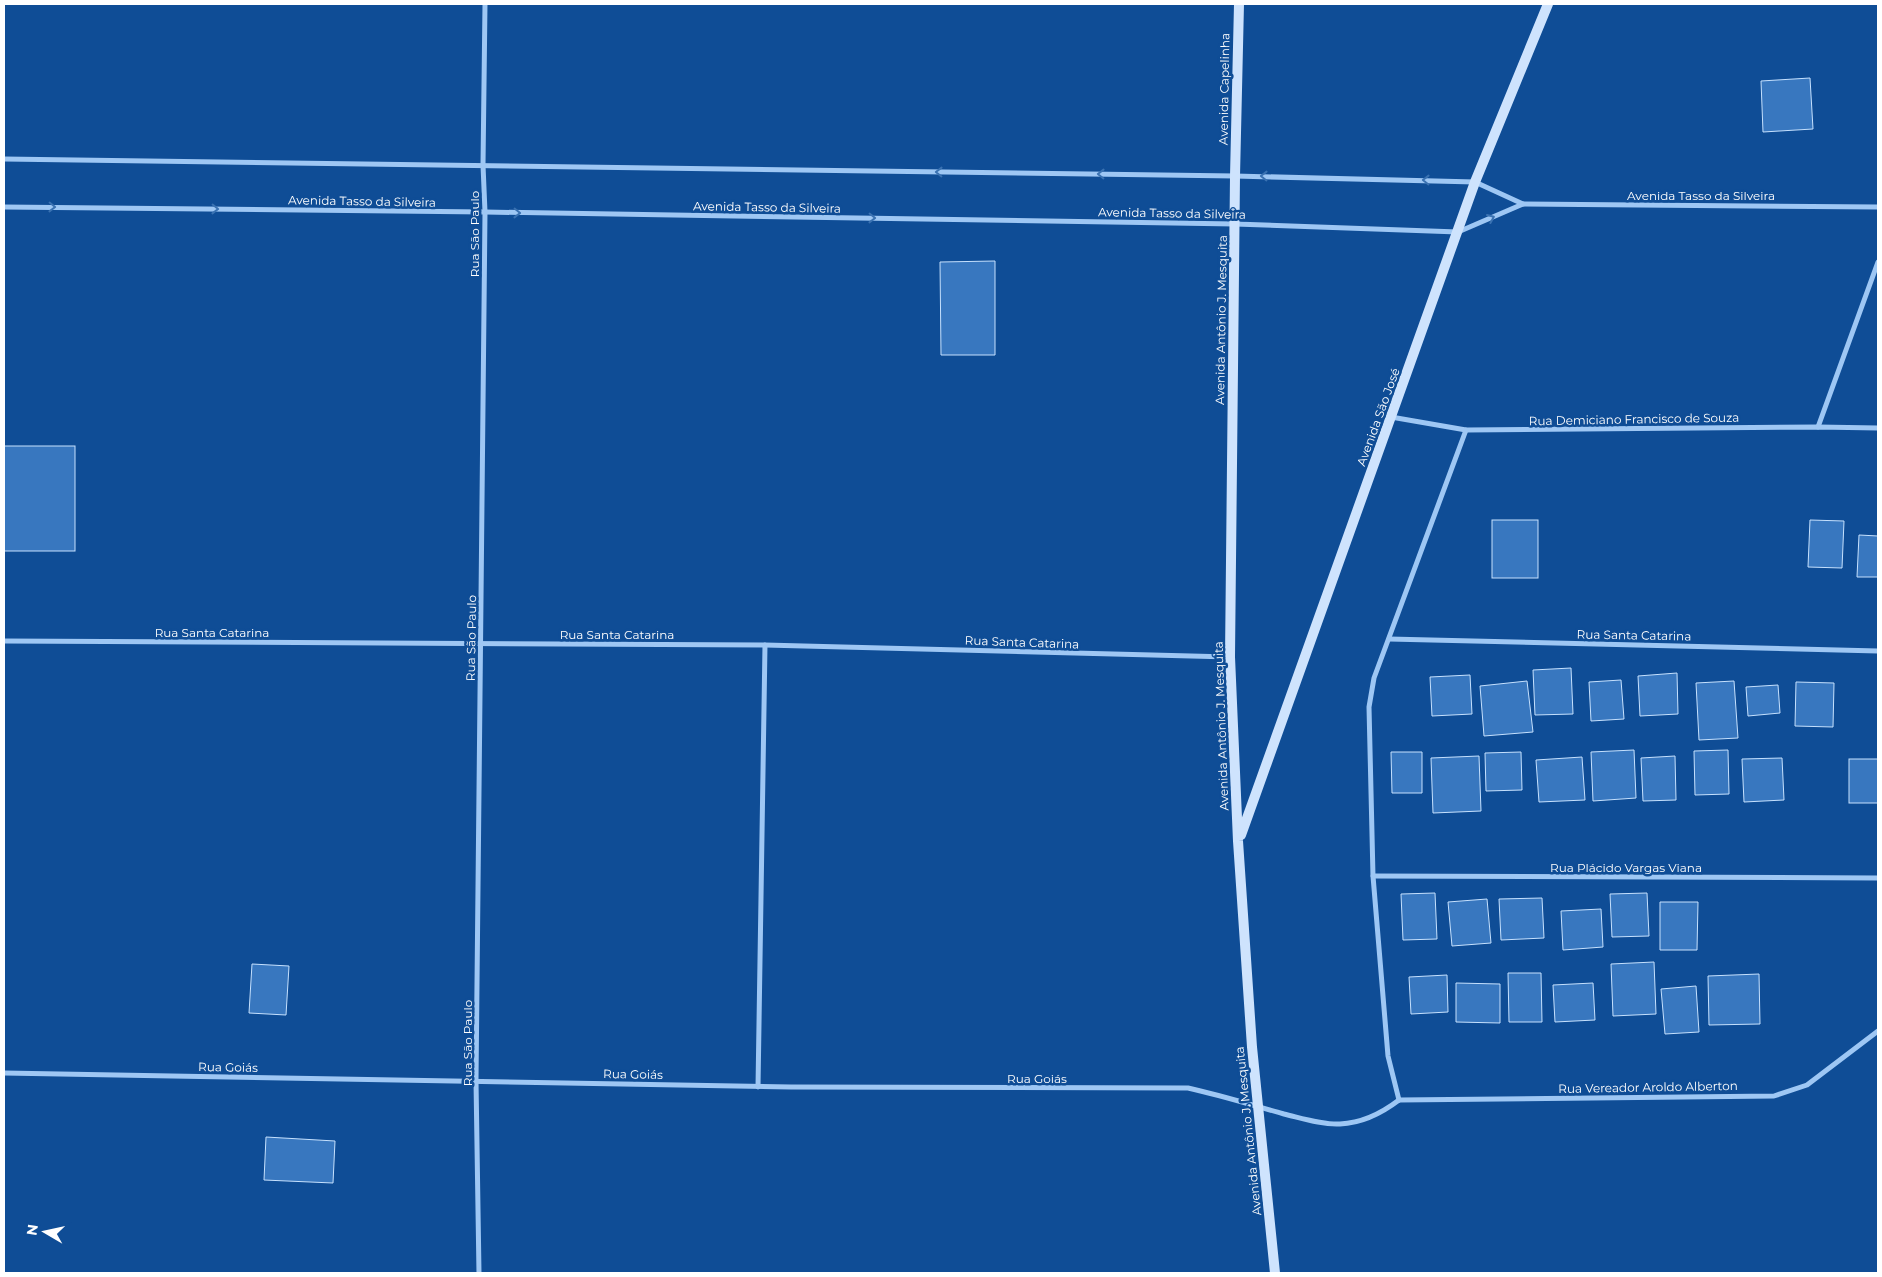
<svg xmlns="http://www.w3.org/2000/svg" width="1882" height="1277" viewBox="0 0 1882 1277" font-family="Montserrat,sans-serif">
<style>
.building{fill:#3877bf;stroke:#c6e1fe}
.lines{fill:none;stroke-linecap:round;stroke-linejoin:round}
.street{stroke:#9ec7f4;stroke-width:5}
.secondary{stroke:#cee3fd;stroke-width:10}
.oneway{stroke:#3a72b2}
.labels{text-anchor:middle;dominant-baseline:central;stroke-width:5;stroke-linejoin:round;paint-order:stroke}
.street-label{font-size:12px;fill:#fff;stroke:#0f4d96}
</style>
<rect width="100%" height="100%" fill="#0f4d96"/>
<g class="building">
<polygon points="1810,78 1813,129 1763,132 1761,81"/>
<polygon points="995,261 995,355 941,355 940,262"/>
<rect x="4" y="446" width="71" height="105"/>
<rect x="1492" y="520" width="46" height="58"/>
<polygon points="1810,520 1844,521 1842,568 1808,567"/>
<polygon points="1859,535 1878,536 1878,577 1857,577"/>
<polygon points="1571,668 1573,714 1535,715 1533,670"/>
<polygon points="1677,673 1678,714 1640,716 1638,676"/>
<polygon points="1470,675 1472,714 1432,716 1430,677"/>
<polygon points="1621,680 1624,719 1591,721 1589,682"/>
<polygon points="1527,681 1533,732 1484,736 1480,686"/>
<polygon points="1734,681 1738,738 1699,740 1696,683"/>
<polygon points="1796,682 1834,683 1833,727 1795,726"/>
<polygon points="1778,685 1780,713 1748,716 1746,687"/>
<polygon points="1634,750 1636,798 1593,801 1591,752"/>
<polygon points="1728,750 1729,794 1695,795 1694,751"/>
<polygon points="1391,752 1422,752 1422,793 1392,793"/>
<polygon points="1521,752 1522,790 1486,791 1485,753"/>
<polygon points="1479,756 1481,811 1433,813 1431,758"/>
<polygon points="1675,756 1676,800 1643,801 1641,758"/>
<polygon points="1582,757 1585,800 1539,802 1536,760"/>
<polygon points="1782,758 1784,800 1744,802 1742,759"/>
<rect x="1849" y="759" width="29" height="44"/>
<polygon points="1435,893 1437,939 1403,940 1401,894"/>
<polygon points="1647,893 1649,936 1612,937 1610,894"/>
<polygon points="1542,898 1544,938 1501,940 1499,899"/>
<polygon points="1487,899 1491,943 1452,946 1448,902"/>
<polygon points="1660,902 1698,902 1697,950 1660,950"/>
<polygon points="1601,909 1603,947 1563,950 1561,911"/>
<polygon points="1654,962 1656,1014 1613,1016 1611,964"/>
<polygon points="252,964 289,966 286,1015 249,1013"/>
<polygon points="1508,973 1541,973 1542,1022 1509,1022"/>
<polygon points="1759,974 1760,1024 1709,1025 1708,976"/>
<polygon points="1447,975 1448,1012 1411,1014 1409,977"/>
<polygon points="1456,983 1500,984 1500,1023 1456,1022"/>
<polygon points="1593,983 1595,1020 1555,1022 1553,985"/>
<polygon points="1696,986 1699,1032 1665,1034 1661,989"/>
<polygon points="266,1137 335,1141 333,1183 264,1180"/>
</g>
<g class="lines">
<g class="street">
<polyline points="4,159 1235,176 1475,182 1523,204"/>
<polyline points="4,207 485,212 1235,224 1458,232 1523,204 1878,207"/>
<polyline points="1391,417 1466,430 1818,427 1878,428"/>
<polyline points="1818,427 1878,262"/>
<polyline points="1389,639 1878,651"/>
<polyline points="4,641 765,645 1230,657"/>
<polyline points="1373,876 1878,878"/>
<path d="M 4,1073 L 791,1087 L 1188,1088 C 1220,1095 1252,1105 1284,1114 C 1301,1118 1322,1125 1340,1124 C 1363,1123 1382,1113 1399,1100"/>
<polyline points="758,1087 765,645"/>
<polyline points="1399,1100 1388,1056 1373,876 1369,707 1374,678 1466,430"/>
<polyline points="1399,1100 1774,1096 1807,1085 1878,1031"/>
<polyline points="479,1273 476,1081 485,212 483,165 485,4"/>
</g>
<g class="secondary">
<polyline points="1239,4 1235,176 1230,657 1238,841 1252,1047 1275,1273"/>
<polyline points="1241,835 1475,182 1548,4"/>
</g>
</g>
<defs><path id="oneway-chevron" d="M-2-3.5L2.5 0L-2 3.5" fill="none" stroke-width="1.6" stroke-linecap="round" stroke-linejoin="round" transform="scale(1.25)"/></defs>
<g class="oneway">
<use href="#oneway-chevron" transform="translate(939 172) rotate(-179)"/>
<use href="#oneway-chevron" transform="translate(1101 174) rotate(-179)"/>
<use href="#oneway-chevron" transform="translate(1264 176) rotate(-179)"/>
<use href="#oneway-chevron" transform="translate(1426 180) rotate(-179)"/>
<use href="#oneway-chevron" transform="translate(52 207) rotate(1)"/>
<use href="#oneway-chevron" transform="translate(215 209) rotate(1)"/>
<use href="#oneway-chevron" transform="translate(517 213) rotate(1)"/>
<use href="#oneway-chevron" transform="translate(872 218) rotate(1)"/>
<use href="#oneway-chevron" transform="translate(1491 218) rotate(-23)"/>
</g>
<g class="labels">
<g class="street-label">
<text transform="translate(1224 89) rotate(-89)">Avenida Capelinha</text>
<text x="1701" y="195">Avenida Tasso da Silveira</text>
<text transform="translate(362 201) rotate(1)">Avenida Tasso da Silveira</text>
<text transform="translate(767 207) rotate(1)">Avenida Tasso da Silveira</text>
<text transform="translate(1172 213) rotate(1)">Avenida Tasso da Silveira</text>
<text transform="translate(474 234) rotate(-90)">Rua São Paulo</text>
<text transform="translate(1221 320) rotate(-89)">Avenida Antônio J. Mesquita</text>
<text transform="translate(1378 417) rotate(-70)">Avenida São José</text>
<text transform="translate(1634 419) rotate(-1)">Rua Demiciano Francisco de Souza</text>
<text x="212" y="632">Rua Santa Catarina</text>
<text x="617" y="634">Rua Santa Catarina</text>
<text transform="translate(1634 635) rotate(1)">Rua Santa Catarina</text>
<text transform="translate(471 638) rotate(-89)">Rua São Paulo</text>
<text transform="translate(1022 642) rotate(2)">Rua Santa Catarina</text>
<text transform="translate(1221 726) rotate(-92)">Avenida Antônio J. Mesquita</text>
<text x="1626" y="867">Rua Plácido Vargas Viana</text>
<text transform="translate(467 1043) rotate(-90)">Rua São Paulo</text>
<text transform="translate(228 1067) rotate(1)">Rua Goiás</text>
<text transform="translate(633 1074) rotate(1)">Rua Goiás</text>
<text x="1037" y="1078">Rua Goiás</text>
<text transform="translate(1648 1087) rotate(-1)">Rua Vereador Aroldo Alberton</text>
<text transform="translate(1248 1131) rotate(-96)">Avenida Antônio J. Mesquita</text>
</g>
</g>
<rect width="1882" height="1277" fill="none" stroke="#ffffff" stroke-width="10"/>
<g transform="translate(45 1232) rotate(279)" stroke="#0f4d96" stroke-width="4" paint-order="stroke">
<path d="M0-4L9 19L0 12L-9 19Z" fill="#ffffff"/>
<text y="-8" font-size="14" font-weight="bold" text-anchor="middle" fill="#ffffff">N</text>
</g>
</svg>
